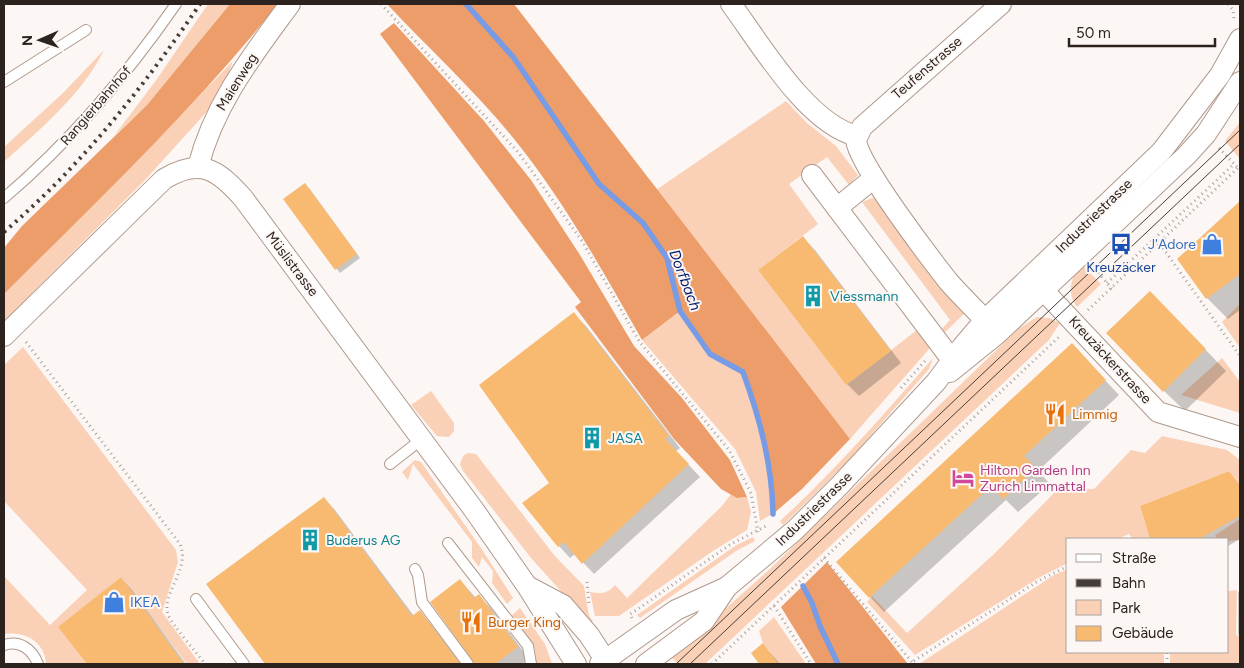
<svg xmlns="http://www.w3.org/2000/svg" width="1244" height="668" viewBox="0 0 1244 668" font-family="Figtree,sans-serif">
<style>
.green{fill:#fad1b7}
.forest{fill:#ec9d69}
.shadow{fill:#0003}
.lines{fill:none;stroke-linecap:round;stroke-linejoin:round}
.stream{stroke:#779be5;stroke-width:5.5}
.building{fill:#f8ba70}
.lane-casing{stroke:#b09a8c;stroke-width:12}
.street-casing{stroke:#b09a8c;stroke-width:22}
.path{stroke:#a8a29e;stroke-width:3;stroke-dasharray:1 4;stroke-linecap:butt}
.lane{stroke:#fff;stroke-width:10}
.street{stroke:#fff;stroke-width:20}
.tram{stroke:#453d38;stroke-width:1}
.rail{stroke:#453d38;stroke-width:4;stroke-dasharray:2.5 5;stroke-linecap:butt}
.labels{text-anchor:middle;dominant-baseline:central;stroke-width:4;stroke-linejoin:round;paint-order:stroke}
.street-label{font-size:14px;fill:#2c231e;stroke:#fcf7f4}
.shop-label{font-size:14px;fill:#366cbe;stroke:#fcf7f4;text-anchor:end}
.transit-label{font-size:14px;fill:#164399;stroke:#fcf7f4}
.culture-label{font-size:14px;fill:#0d838f;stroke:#fcf7f4;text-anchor:start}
.food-label{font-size:14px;fill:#c56008;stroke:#fcf7f4;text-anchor:start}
.hotel-label{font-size:14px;fill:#b23c85;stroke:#fcf7f4;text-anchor:start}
.water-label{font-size:15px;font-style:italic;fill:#021c71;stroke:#fcf7f4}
</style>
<rect width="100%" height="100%" fill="#fcf7f4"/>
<g class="green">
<polygon points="208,4 230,4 147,105 114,136 157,79"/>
<path d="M 104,50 C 82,95 40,129 4,162 L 4,147 L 63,93 Z"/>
<polygon points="233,61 222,90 211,107 145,180 4,321 4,294 142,155"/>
<polygon points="786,101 807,123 836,146 858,175 849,185 827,157 789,184 818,224 758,270 846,385 917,330 930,348 850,439 656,190"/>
<polygon points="1240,122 1240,159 1225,141"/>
<polygon points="875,197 965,313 943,334 940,331 950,320 862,202"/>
<path d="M 1081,264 L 1101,284 L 1077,307 C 1066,293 1071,277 1081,264 Z"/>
<polygon points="1240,304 1240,348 1222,322"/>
<path d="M 680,311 L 710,354 L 743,372 C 760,419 772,464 772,514 L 760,521 L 756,492 L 735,449 L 642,340 Z"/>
<polygon points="1037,317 1049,318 1060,323 1049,340 705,664 678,664 669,655 697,634 770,569 1018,329"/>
<path d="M 23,347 L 176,550 L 178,562 L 162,612 L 200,664 L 187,664 L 121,577 L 59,627 L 87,664 L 46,664 C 45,641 24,631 4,634 L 4,576 L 50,625 L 87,590 L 4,501 L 4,365 Z"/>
<path d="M 933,358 L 929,369 L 850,459 L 783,525 L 780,521 C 835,471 884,414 933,358 Z"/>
<polygon points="1222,358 1240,382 1240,413 1181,395"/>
<polygon points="431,391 454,423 454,431 449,437 437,436 411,405"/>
<polygon points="1162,436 1227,450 1240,460 1240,484 1229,471 1140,506 1150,539 1133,539 1129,534 1118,539 1068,539 1068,563 1040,577 915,655 867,602 872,596 907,633 994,554 1059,488 1094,489 1131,450 1145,453"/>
<polygon points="468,453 476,454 554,555 584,586 589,616 593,621 591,622 585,618 531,558 463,471 460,464 463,456"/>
<polygon points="415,460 421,462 483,551 513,598 507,604 492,583 493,571 482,557 479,567 472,558 472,542 413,464 408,480 402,472"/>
<path d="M 731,494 L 737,498 L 747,497 L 751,512 L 747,530 L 713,551 L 619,616 L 595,616 L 590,592 C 600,594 608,594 615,585 L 627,598 L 722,506 Z"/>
<polygon points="1240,519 1240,540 1228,541 1228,539 1217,539 1215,535"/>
<polygon points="753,537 755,541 736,551 640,618 637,615 735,546"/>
<polygon points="1068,569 1068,652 1164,652 1164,664 919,664 1054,575"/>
<polygon points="1237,590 1236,635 1240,636 1240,664 1170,664 1170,652 1228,652 1228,591"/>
<polygon points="520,608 545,644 552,664 536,664 535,649 511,616"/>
<polygon points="774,617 806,664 778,664 763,643 759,631"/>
</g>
<g class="forest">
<path d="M 230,4 L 278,4 C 195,108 98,200 4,294 L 4,248 L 22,226 L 147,105 Z"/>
<path d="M 387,4 L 514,4 L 850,439 L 802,489 L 773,514 C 772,464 760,419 743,372 L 710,354 L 680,311 L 642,340 C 605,275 568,208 522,149 C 482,97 432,52 387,4 Z"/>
<polygon points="394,23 484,121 531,180 580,255 634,346 682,398 730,460 747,497 737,498 721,489 674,439 575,307 581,302 380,34"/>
<polygon points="827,562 908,664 816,664 781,607"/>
</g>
<g class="shadow">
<polygon points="309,188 360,258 340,273 285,200"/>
<polygon points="1240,202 1240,310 1228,319 1207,298 1179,259"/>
<polygon points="803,238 815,250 901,363 859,396 847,384 760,271"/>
<polygon points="1170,313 1226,371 1185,411 1164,391"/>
<polygon points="574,314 586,326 680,448 676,451 700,477 594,574 575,554 570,558 559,546 550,483"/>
<polygon points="1086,360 1119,395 1038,471 1050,484 1018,512 1006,500 884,612 838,562"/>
<polygon points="1228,473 1240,484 1240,539 1228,546 1228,539 1151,539 1142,507"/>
<polygon points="324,498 335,510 414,616 419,612 431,624 461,664 266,664 208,584"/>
<polygon points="121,578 132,590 186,664 89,664 60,627"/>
<polygon points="460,580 476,598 479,596 491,608 529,659 522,664 475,664"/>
<polygon points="1240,591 1240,637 1238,634 1238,592"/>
<polygon points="763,645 774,657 780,664 761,664 752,653"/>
</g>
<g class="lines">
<g class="stream">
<path d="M 466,4 L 514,58 L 599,184 L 643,223 L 667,258 L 680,311 L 710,354 L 743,372 C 760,419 772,464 773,514"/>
<polyline points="803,586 812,603 820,626 838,664"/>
</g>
</g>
<g class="building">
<polygon points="305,183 357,254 335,270 283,199"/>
<polygon points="1240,201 1240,274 1206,299 1177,259"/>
<polygon points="803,236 891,351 846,385 758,270"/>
<polygon points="1150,291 1206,349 1163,392 1106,333"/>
<polygon points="574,312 669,436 665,439 689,464 582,564 564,542 558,547 522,503 549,483 479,385"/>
<polygon points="1072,343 1106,380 1024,456 1036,468 1003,499 991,486 869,598 836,562"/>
<polygon points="1229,471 1240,485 1240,516 1199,539 1150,539 1140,506"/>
<polygon points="324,497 412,616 420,610 460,664 265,664 206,584"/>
<polygon points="121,577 184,664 87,664 58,627"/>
<polygon points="460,579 474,598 479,594 518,647 495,664 475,664 430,602"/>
<polygon points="763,643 778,664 759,664 751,653"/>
</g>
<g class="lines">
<g class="lane-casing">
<g id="lane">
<polyline points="4,82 86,30"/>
<path d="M 4,198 C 71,141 126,76 176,4"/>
<polyline points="390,464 422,439"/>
<polyline points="448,543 528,646 531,664"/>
<polyline points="415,569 418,575 422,602 468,664"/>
<polyline points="196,599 244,664"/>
<path d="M 4,645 C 20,640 32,649 38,664"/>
</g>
</g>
<g class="street-casing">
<g id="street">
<path d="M 731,4 C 760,43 807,124 857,136"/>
<path d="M 198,167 C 214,104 252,56 290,4"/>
<polyline points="812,175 952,360"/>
<polyline points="837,208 874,178"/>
<polyline points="1044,291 1158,412 1240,437"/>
<path d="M 985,320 C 973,307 960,295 948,281 C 930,258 858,164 856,140 L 862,127 L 1001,4"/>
<path d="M 4,336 L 164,179 C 201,157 218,170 243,198 L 474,510 L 527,586 L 576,664"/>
<polyline points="950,372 997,334 1186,156 1206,134 1240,82"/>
<polyline points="529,587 563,605 589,635 608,664"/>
<polyline points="600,664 676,610 727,587"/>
<polyline points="646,664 704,621 727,587 795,530 840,485 936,382 962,347 985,320 1161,152 1220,75 1240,39"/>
</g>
</g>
<g class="path">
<polyline points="381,4 518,152 582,241 639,341 729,450 751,493 758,532"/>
<polyline points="1228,4 1233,10 1234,21"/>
<polyline points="1219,148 1238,168"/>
<polyline points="1160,244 1240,356"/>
<polyline points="1095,269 1112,289"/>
<polyline points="1107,283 1234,164"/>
<polyline points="1088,310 1240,166"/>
<path d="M 26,342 L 180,544 C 191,569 161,593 168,615 C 173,626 197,653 205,664"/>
<polyline points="901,388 925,361"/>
<polyline points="1125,539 1129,539"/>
<polyline points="824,558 912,662"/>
<polyline points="587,582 589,604"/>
<polyline points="774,606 811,664"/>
<polyline points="632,618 630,614 635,611 731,544 766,526"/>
<polyline points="712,664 1060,336"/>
<polyline points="914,664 912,662 1038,581 1068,566"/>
<polyline points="1167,664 1167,652"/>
</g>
<use href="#lane" class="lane"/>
<use href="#street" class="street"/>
<g class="tram">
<polyline points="676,664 1240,130"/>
<polyline points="690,664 1240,144"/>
</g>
<path class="rail" d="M 4,232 C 81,166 143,88 200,4"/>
</g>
<defs>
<g id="bus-bare" transform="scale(1.725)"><path d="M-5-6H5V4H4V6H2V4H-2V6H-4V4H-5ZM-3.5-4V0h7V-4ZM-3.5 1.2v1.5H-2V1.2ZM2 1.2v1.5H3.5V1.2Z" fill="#1a4fb4" stroke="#fcf7f4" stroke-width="2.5" paint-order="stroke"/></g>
<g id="shop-bare" transform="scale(1.725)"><path d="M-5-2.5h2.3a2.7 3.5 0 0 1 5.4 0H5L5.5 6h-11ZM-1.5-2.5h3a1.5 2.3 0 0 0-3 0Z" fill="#3f7fe0" stroke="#fcf7f4" stroke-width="2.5" paint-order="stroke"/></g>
<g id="building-bare" transform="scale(1.725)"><path d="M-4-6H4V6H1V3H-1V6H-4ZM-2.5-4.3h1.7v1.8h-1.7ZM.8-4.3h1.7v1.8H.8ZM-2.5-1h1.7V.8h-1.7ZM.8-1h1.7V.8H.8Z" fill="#0f9aa8" stroke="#fcf7f4" stroke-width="2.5" paint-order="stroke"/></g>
<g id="restaurant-bare" transform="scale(1.725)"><path d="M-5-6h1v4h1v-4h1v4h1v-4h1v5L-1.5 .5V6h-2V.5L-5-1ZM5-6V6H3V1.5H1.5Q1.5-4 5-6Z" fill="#e8710a" stroke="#fcf7f4" stroke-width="2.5" paint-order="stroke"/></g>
<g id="hotel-bare" transform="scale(1.725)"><path d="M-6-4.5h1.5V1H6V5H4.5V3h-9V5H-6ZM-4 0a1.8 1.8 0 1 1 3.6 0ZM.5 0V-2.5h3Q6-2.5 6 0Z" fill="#d1479c" stroke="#fcf7f4" stroke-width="2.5" paint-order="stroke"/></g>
</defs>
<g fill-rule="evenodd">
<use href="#bus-bare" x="1121" y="244"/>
<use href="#shop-bare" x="1212" y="244"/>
<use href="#building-bare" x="813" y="296"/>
<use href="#restaurant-bare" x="1055" y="414"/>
<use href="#building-bare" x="592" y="438"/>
<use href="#hotel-bare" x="963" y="478"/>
<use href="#building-bare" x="310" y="540"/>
<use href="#shop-bare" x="114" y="602"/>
<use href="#restaurant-bare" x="471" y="622"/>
</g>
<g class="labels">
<g class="street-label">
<text transform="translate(927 68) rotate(-41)">Teufenstrasse</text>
<text transform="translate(237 82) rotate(-58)">Maienweg</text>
<text transform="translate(96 106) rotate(-49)">Rangierbahnhof</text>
<text transform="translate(1094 216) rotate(-44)">Industriestrasse</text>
<text transform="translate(292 264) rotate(53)">Müslistrasse</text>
<text transform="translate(1110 360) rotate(47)">Kreuzäckerstrasse</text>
<text transform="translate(814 509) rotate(-44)">Industriestrasse</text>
</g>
<g class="shop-label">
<text x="1196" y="244">J'Adore</text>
<text x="130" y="602" text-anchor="start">IKEA</text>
</g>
<g class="transit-label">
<text x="1121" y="267">Kreuzäcker</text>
</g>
<g class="culture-label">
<text x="830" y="296">Viessmann</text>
<text x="608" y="438">JASA</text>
<text x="326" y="540">Buderus AG</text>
</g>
<g class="food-label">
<text x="1072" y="414">Limmig</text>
<text x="488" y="622">Burger King</text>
</g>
<g class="hotel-label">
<text x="980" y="470">Hilton Garden Inn<tspan x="980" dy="16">Zurich Limmattal</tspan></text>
</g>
<g class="water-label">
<text transform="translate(685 280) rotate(69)">Dorfbach</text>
</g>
</g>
<rect width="1244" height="668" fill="none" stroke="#2c231e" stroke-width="10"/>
<rect x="1066" y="538" width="162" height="115" fill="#fcf7f4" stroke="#a9a29e"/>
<rect x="1076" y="554" width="25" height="8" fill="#ffffff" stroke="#a9a29e"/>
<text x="1112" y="563" font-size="15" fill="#2c231e">Straße</text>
<rect x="1076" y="579" width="25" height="8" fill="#453d38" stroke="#a9a29e"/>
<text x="1112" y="588" font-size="15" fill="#2c231e">Bahn</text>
<rect x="1076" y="600" width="25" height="15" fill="#fad1b7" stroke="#a9a29e"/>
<text x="1112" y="613" font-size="15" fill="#2c231e">Park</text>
<rect x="1076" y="626" width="25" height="15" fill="#f8ba70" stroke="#a9a29e"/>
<text x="1112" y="638" font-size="15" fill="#2c231e">Gebäude</text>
<g transform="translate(40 40) rotate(268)" stroke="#fcf7f4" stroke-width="4" paint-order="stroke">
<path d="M0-4L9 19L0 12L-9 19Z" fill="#2c231e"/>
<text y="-8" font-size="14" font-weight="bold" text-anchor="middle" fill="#2c231e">N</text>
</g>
<path d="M1069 38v8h146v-8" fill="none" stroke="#2c231e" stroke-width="2.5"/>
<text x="1076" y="38" font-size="15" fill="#2c231e" stroke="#fcf7f4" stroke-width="4" paint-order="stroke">50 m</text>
</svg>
